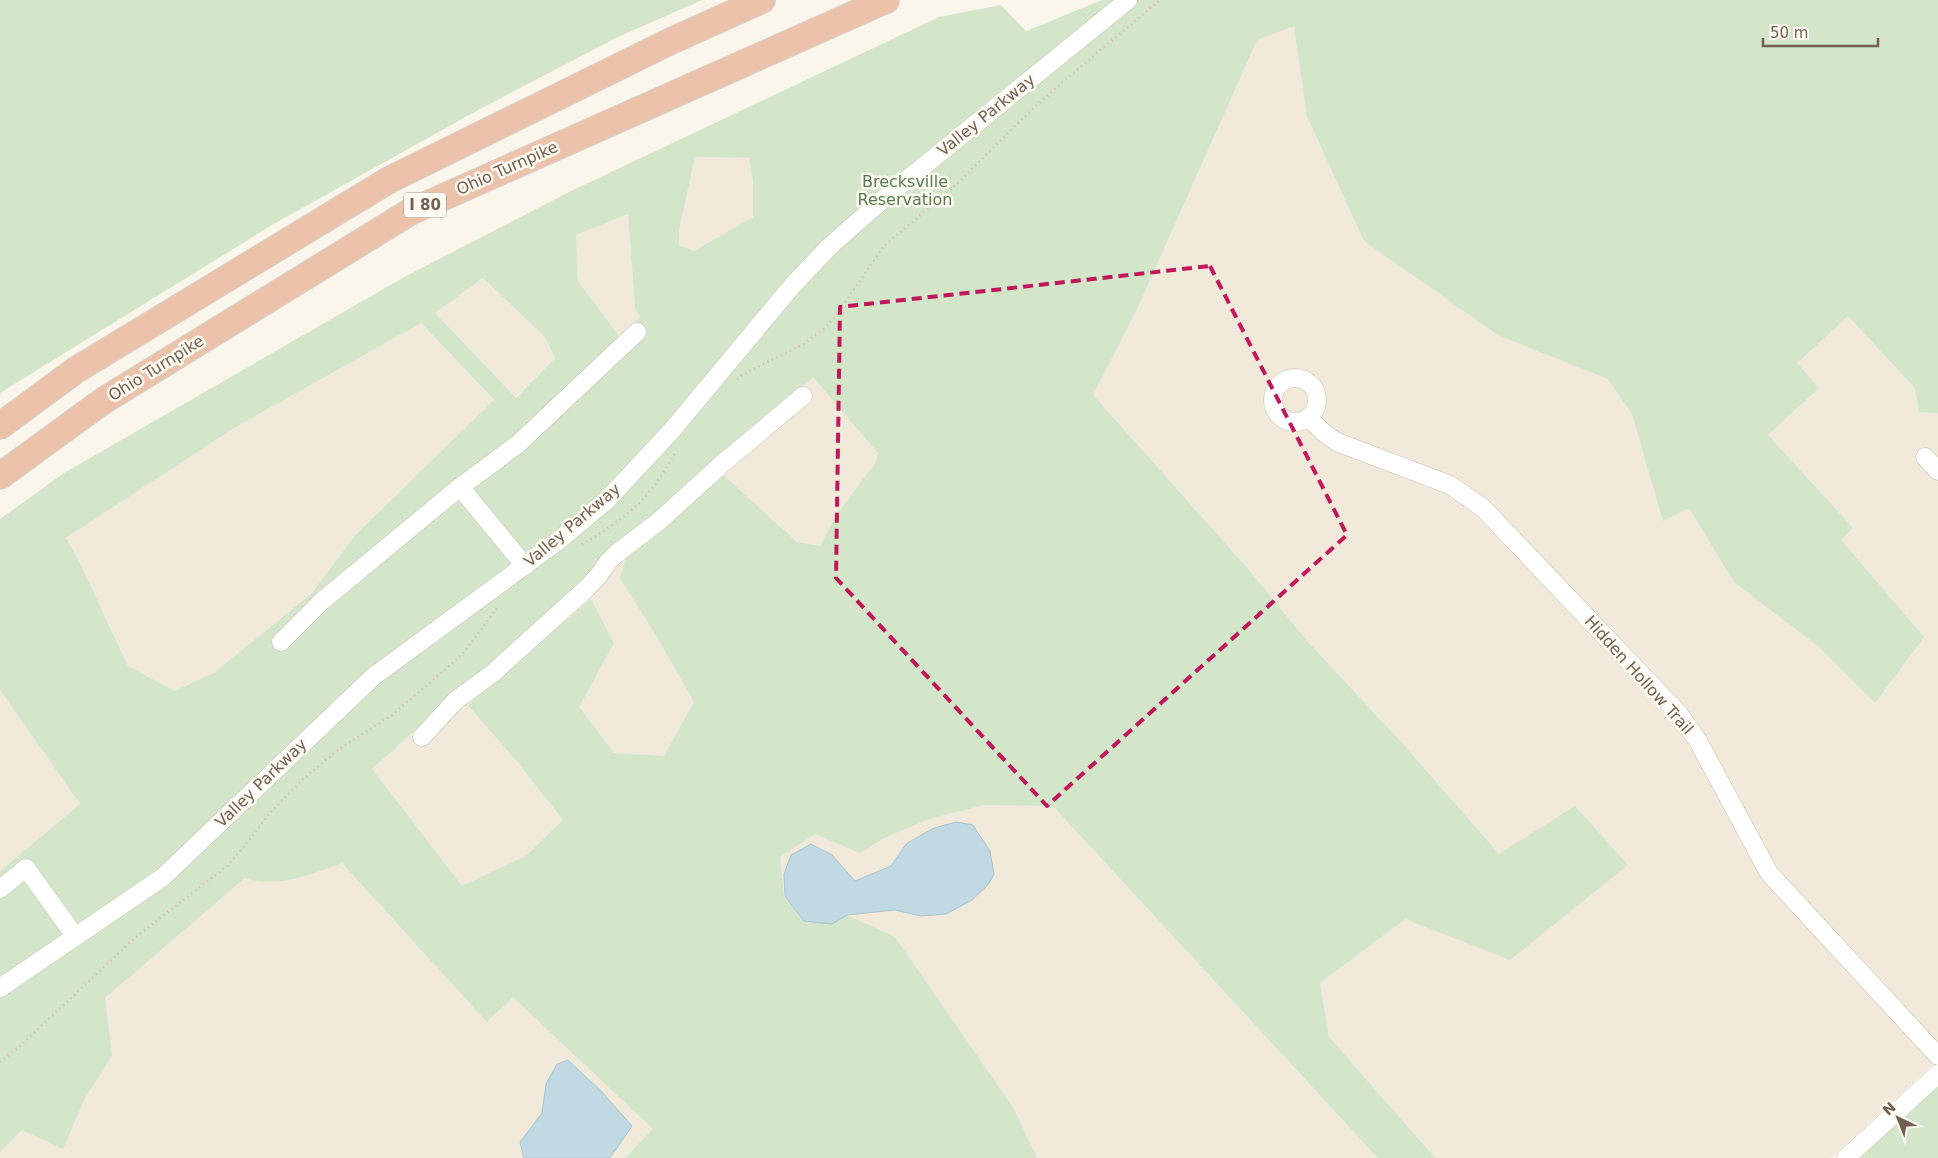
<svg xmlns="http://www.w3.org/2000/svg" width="1938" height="1158" viewBox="0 0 1938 1158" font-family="'DejaVu Sans',sans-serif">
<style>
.residential{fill:#f1e9da}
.green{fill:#d3e6ca;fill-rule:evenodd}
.water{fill:#c1d9e2;stroke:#a9c7d2}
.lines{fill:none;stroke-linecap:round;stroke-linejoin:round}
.minor-casing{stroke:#cbbfb2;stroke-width:19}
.highway-casing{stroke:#d8d2ce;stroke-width:28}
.path{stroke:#d1bda9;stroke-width:2.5;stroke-dasharray:1 4;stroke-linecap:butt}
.minor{stroke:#fff;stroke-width:18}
.highway{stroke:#ecc3aa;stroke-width:26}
.marked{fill:none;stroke:#c2185b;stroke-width:4;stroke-dasharray:10 6;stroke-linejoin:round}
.labels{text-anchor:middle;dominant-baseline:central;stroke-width:5;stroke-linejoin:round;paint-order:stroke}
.shield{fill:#fdfaf1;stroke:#9c8e81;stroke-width:1}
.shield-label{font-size:15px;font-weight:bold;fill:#726051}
.street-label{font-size:16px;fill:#726051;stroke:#fdfaf1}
.park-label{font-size:16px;fill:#557b4e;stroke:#fdfaf1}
</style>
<rect width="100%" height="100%" fill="#faf6eb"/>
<g class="residential">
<polygon points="1220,0 1938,0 1938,1060 1831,1158 0,1158 0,1088 425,723"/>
<polygon points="695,157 749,158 753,181 753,217 694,251 679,245 679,231"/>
<polygon points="628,214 635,309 641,317 619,336 578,281 576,235"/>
<polygon points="483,278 544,336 555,358 515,398 435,313"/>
<polygon points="421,323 494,401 357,533 311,594 215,672 175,691 128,666 81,565 66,538 234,428"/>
<polygon points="0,690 80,804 0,871"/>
</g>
<g class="green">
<polygon points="0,0 702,0 618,37 478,110 272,225 0,393"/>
<path d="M 1102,0 L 1938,0 L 1938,413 L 1919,412 L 1915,388 L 1848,316 L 1797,363 L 1819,388 L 1768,435 L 1853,528 L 1841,540 L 1924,637 L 1875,703 L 1819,647 L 1734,582 L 1689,508 L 1663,521 L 1632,414 L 1608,379 L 1498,335 L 1364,241 L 1307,116 L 1294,26 L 1257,40 L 1138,307 L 1093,395 L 1248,569 L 1307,641 L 1401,742 L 1499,854 L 1575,806 L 1628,865 L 1510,960 L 1405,919 L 1320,983 L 1329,1037 L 1435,1158 L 1378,1158 L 1053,806 L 984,805 L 929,819 L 884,838 L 860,853 L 815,834 L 780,857 L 784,896 L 804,921 L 832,924 L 847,915 L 895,937 L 1014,1109 L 1037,1158 L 625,1158 L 653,1129 L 513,997 L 487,1022 L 342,863 C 312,874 277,889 245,878 L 105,998 L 112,1056 L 85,1098 L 63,1149 L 22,1130 L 0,1152 L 0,871 L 80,804 L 0,690 L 0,519 L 64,473 L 406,276 L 569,192 L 939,17 L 1001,5 L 1026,31 ZM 695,157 L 749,158 L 753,181 L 753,217 L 694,251 L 679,245 L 679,231 ZM 628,214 L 635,309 L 640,317 L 619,336 L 578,281 L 576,235 ZM 483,278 L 544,336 L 555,358 L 516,398 L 435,313 ZM 421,323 L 494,400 L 357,533 L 311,594 L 215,672 L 175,691 L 128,666 L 81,565 L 66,538 L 234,428 ZM 813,377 L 878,453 L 876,462 L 837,514 L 820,546 L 797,542 L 721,473 L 627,555 L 620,578 L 657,637 L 694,702 L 664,756 L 614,753 L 579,707 L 614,643 L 591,599 L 468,705 L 520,765 L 563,820 L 526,856 L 462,886 L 372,769 Z"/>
<polygon points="1938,1083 1938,1158 1856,1158"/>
</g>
<g class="water">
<polygon points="956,822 973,825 990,851 994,874 988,885 972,900 946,914 921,916 895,910 847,915 832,924 804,921 785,896 784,874 791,855 811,844 832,855 855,881 891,866 907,843 934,828"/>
<polygon points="568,1060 601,1091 632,1126 610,1158 524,1158 520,1142 542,1113 546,1084 557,1064"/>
</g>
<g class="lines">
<g class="minor-casing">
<g id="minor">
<circle cx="1295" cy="400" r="22"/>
<polyline points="1308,417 1323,432 1337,442 1450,485 1483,508 1679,714 1698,741 1769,873 1938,1056"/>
<polyline points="1925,457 1938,471"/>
<polyline points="525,566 460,487 518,444 637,332"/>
<polyline points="281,642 322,601 460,487"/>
<polyline points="422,737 455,701 493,673 587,588 599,575 608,562 616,554 658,522 723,463 803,396"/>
<polyline points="0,889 26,868 75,936"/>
<polyline points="0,988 163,877 374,676 558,541 607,500 673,429 792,286 830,246 888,195 1128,0"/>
<polyline points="1846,1158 1938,1074"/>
</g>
</g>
<g class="highway-casing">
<g id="highway">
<polyline points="0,426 76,370 389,180 671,41 762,0"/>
<polyline points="0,476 103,401 410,212 886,0"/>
</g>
</g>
<g class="path">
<polyline points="737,379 751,370 804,344 825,328 835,317 884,246 957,184 1022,119 1065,80 1160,0"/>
<path d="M 582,544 C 603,532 625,518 642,500 C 656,486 666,468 676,452"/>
<polyline points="0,1062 20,1046 137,936 227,866 252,837 268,815 301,781 339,749 392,715 462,655 498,607"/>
</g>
<use href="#minor" class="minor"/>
<use href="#highway" class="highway"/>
</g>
<path class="marked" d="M 1210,266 L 1347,535 L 1047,806 L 836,578 L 840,307 Z"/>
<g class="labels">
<rect class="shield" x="404" y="192.5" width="42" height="25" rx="4"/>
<g class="shield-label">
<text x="425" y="205">I 80</text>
</g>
<g class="street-label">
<text transform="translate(986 115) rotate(-39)">Valley Parkway</text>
<text transform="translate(507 168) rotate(-24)">Ohio Turnpike</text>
<text transform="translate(156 368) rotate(-32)">Ohio Turnpike</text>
<text transform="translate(572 525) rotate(-40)">Valley Parkway</text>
<text transform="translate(1639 675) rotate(48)">Hidden Hollow Trail</text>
<text transform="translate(261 783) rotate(-44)">Valley Parkway</text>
</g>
<g class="park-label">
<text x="905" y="181">Brecksville<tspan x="905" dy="18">Reservation</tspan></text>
</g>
</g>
<g transform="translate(1898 1118) rotate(317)" stroke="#fdfaf1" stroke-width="4" paint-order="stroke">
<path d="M0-4L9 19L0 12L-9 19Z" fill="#726051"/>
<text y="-8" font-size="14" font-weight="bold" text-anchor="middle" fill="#726051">N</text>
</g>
<path d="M1763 38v8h115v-8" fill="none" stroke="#726051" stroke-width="2.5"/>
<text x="1770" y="38" font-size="15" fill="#726051" stroke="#fdfaf1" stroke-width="4" paint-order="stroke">50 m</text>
</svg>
